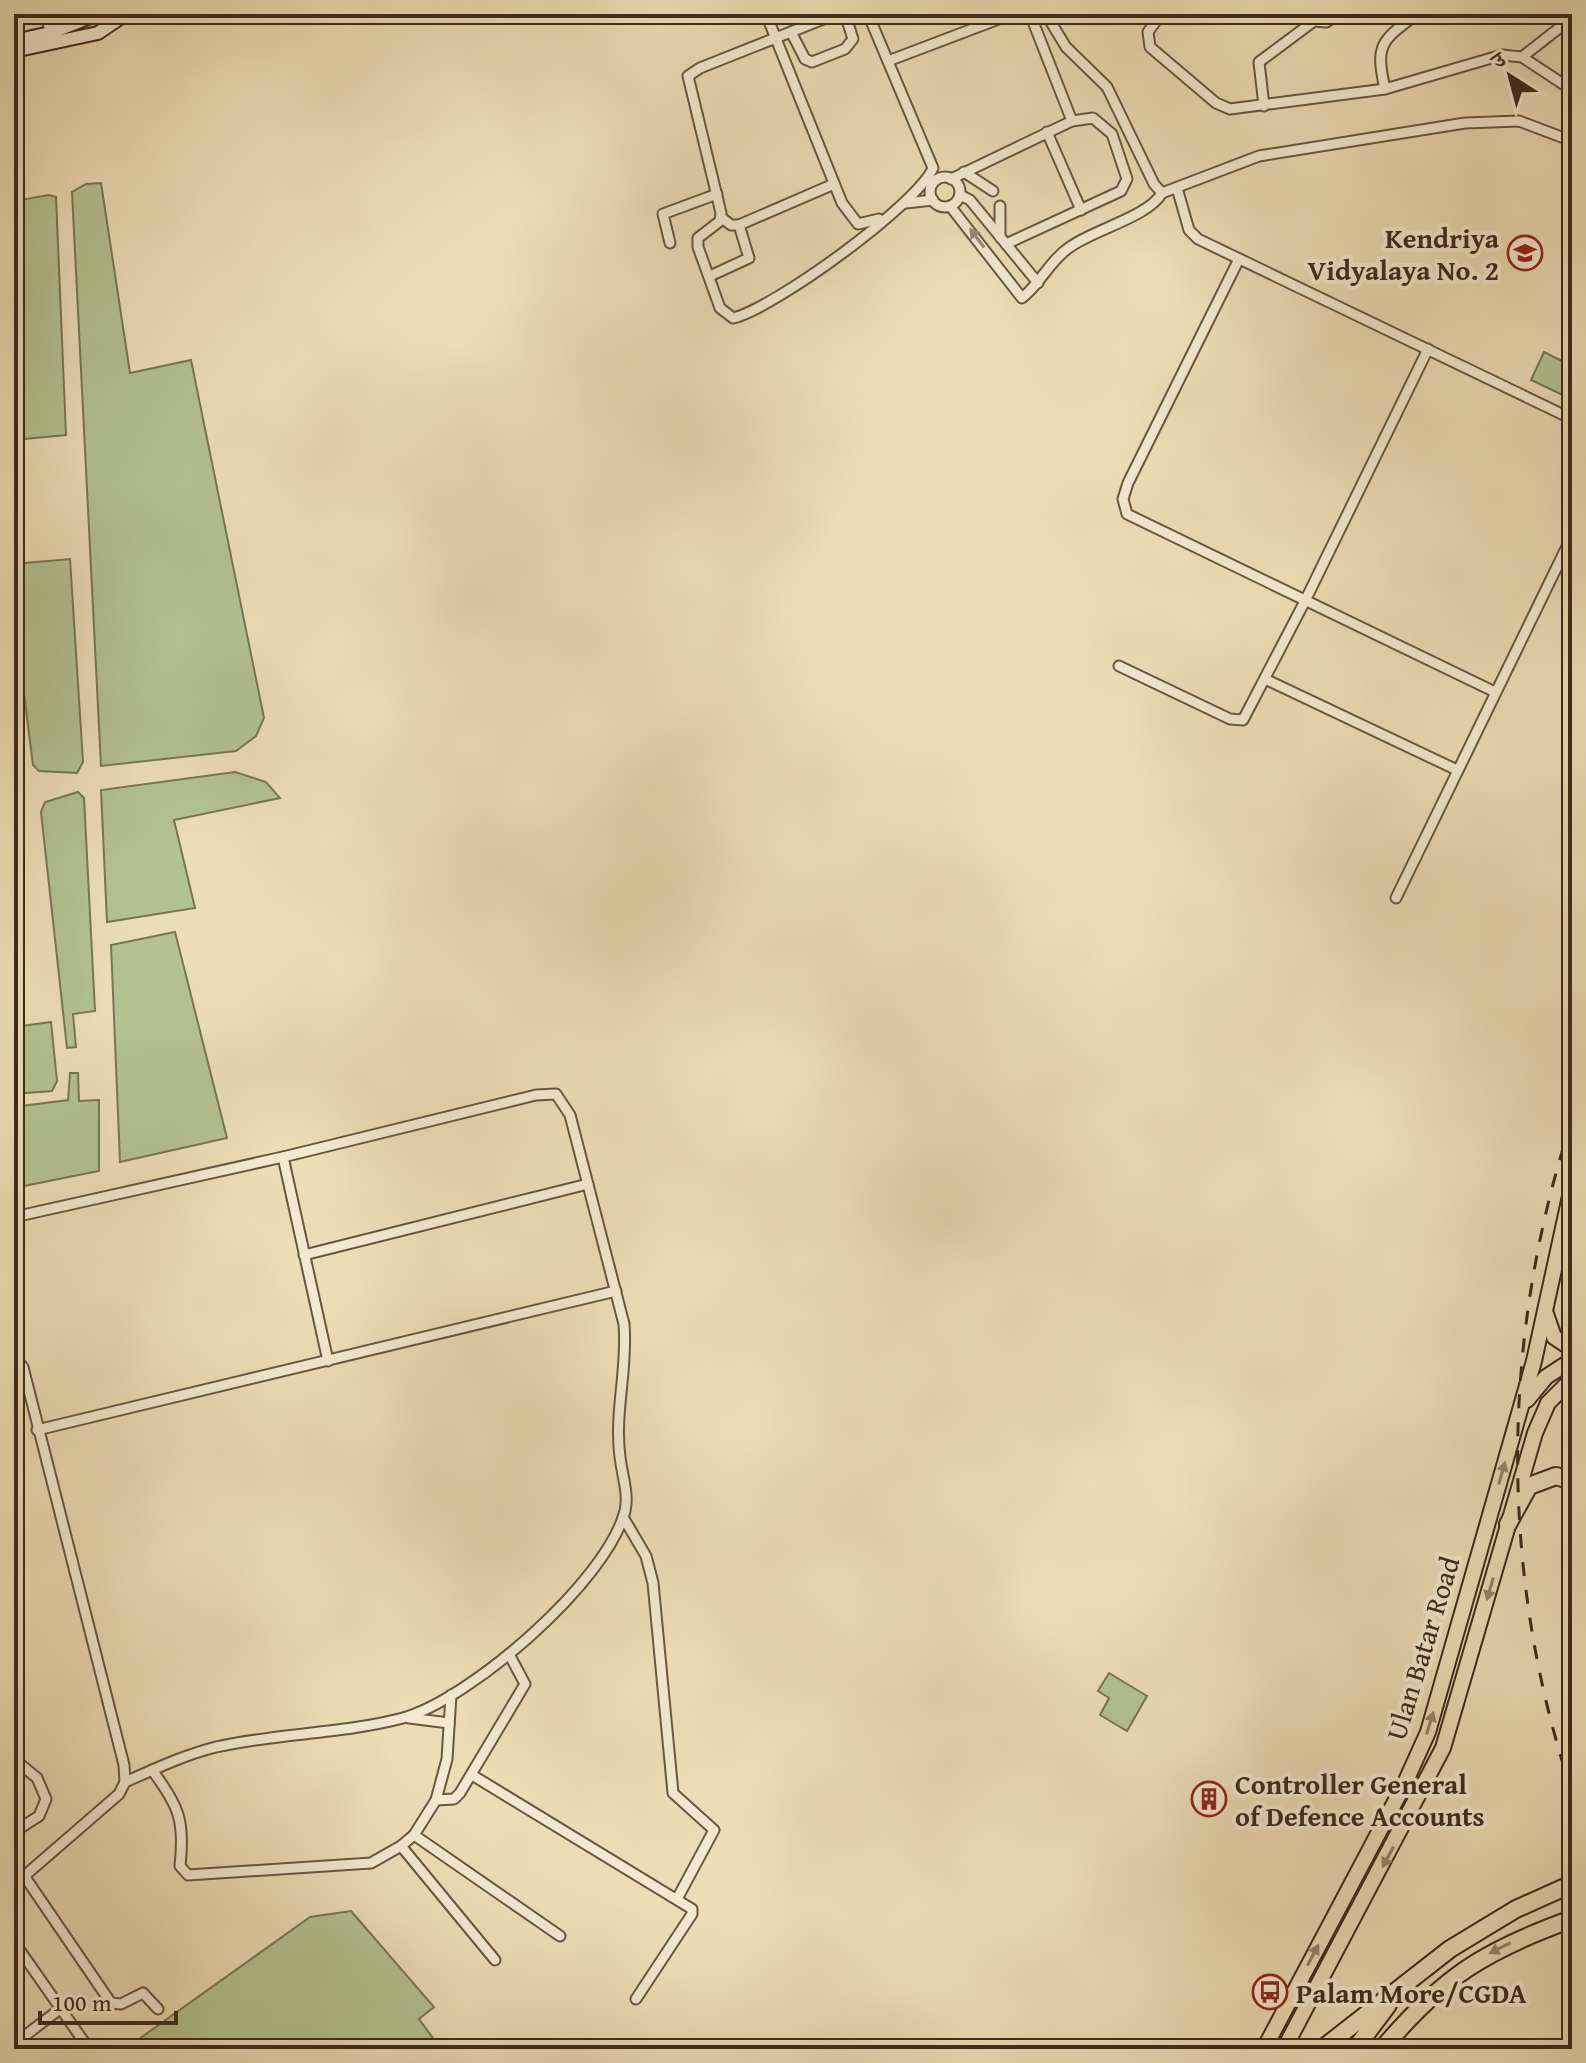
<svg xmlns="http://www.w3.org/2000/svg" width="1586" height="2063" viewBox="0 0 1586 2063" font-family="'Gentium Book Plus','Noto Serif Devanagari',serif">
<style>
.green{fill:#b3c291;stroke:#787657;stroke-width:2}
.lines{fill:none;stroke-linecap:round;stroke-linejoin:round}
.street-casing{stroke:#685843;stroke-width:13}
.secondary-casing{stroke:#3c2b1d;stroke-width:16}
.primary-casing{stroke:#3c2b1d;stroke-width:18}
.highway-casing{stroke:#3c2b1d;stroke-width:20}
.street{stroke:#f2e9d0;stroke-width:9}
.secondary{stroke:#f2e9d0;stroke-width:12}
.primary{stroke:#ebddb6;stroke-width:14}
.highway{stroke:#ebddb6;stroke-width:16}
.rail{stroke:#3c2b1d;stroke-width:3;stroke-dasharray:14 14;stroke-linecap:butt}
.oneway{fill:#978a76}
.oneway2{fill:#94846a}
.labels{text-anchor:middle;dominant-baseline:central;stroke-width:8;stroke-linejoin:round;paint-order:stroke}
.poi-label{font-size:28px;font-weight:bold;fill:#3c2b1d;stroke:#f2e9d0;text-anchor:start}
.street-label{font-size:28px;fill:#3c2b1d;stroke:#f2e9d0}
</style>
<rect width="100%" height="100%" fill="#ebddb6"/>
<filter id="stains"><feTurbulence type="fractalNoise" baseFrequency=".0025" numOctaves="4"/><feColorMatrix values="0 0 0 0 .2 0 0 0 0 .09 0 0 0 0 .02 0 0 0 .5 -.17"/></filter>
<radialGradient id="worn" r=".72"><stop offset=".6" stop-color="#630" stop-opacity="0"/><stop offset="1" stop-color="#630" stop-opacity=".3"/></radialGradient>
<g class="green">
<polygon points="101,183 130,373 191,360 264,718 256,736 236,751 101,766 72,192 86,184"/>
<polygon points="49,195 56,197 66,435 14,440 14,201"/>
<polygon points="1544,352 1572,366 1569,398 1531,380"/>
<polygon points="70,559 83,762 77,773 39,771 33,765 14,614 14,564"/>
<polygon points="235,772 266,782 280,798 174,820 195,908 107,922 101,790"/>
<polygon points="78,792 84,798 95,1011 73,1014 76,1047 67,1048 41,812 45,802"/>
<polygon points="175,932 227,1138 120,1162 111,945"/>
<polygon points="51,1022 57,1081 52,1091 14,1094 14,1027"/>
<polygon points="70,1073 78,1073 79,1101 99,1100 99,1171 14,1188 14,1107 68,1100"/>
<polygon points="1109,1673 1147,1696 1127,1731 1100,1715 1109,1698 1098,1691"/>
<polygon points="351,1911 434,2007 419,2019 441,2049 125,2049 310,1917"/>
</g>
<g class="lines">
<g class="street-casing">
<g id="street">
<polyline points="46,14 51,36"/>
<polyline points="766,14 842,203 858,224 879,219"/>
<path d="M 836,14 L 700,68 L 688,76 L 721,213 L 720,221 L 698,238 L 698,247 L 720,308 L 733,318 C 773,309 917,205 933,168 L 868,14"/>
<polyline points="1046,14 1066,47 1107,87 1154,184 1162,193 1259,156 1465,123 1519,121 1572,141"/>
<polyline points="1161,14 1148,32 1150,47 1216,103 1230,109 1385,89 1502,55 1522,57 1572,90"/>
<polyline points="791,32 805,59 812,62 845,49 853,39 845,14"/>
<polyline points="1522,57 1572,18"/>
<polyline points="888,61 1012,14"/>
<path d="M 1385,89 C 1375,44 1381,41 1417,14"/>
<polyline points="1264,106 1259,62 1314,21 1326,22 1340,14"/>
<polyline points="1047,132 1081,210"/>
<polyline points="964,172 993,191"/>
<circle cx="945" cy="192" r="15"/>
<polyline points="951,179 1072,121"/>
<polyline points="1177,188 1189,230 1198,239 1572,419"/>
<polyline points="960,195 970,200 1038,283"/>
<polyline points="906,203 933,200"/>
<path d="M 950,206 L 1022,298 C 1041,283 1050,260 1070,247 C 1095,229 1148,217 1162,193"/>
<polyline points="1000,206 1000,237"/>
<polyline points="722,218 731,225 739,225 834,184"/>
<polyline points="670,243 663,214 717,194"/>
<polyline points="1006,244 1121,191 1127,179 1112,134 1093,118 1072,121 1030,14"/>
<polyline points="1239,259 1128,483 1123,499 1127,514 1495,692"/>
<polyline points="710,276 749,258 739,225"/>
<polyline points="1119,666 1230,719 1243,720 1305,601 1428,349"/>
<polyline points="1265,679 1457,770"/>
<polyline points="1396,898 1572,536"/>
<polyline points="283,1157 328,1361"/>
<path d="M 14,1217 L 283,1157 L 536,1095 L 556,1094 L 570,1115 L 624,1324 C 628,1369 614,1412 620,1457 C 622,1475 629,1494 625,1511 C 607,1581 471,1699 403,1718 C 342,1734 278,1733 216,1747 C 184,1755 155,1769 125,1782"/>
<polyline points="304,1255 588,1184"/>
<polyline points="14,1358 23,1367 124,1765 125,1782 119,1794 14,1885"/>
<polyline points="37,1430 616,1291"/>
<polyline points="623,1517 646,1556 653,1583 673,1793 714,1830 677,1899"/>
<polyline points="409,1718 449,1723"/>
<polyline points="14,1759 37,1778 46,1799 39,1816 14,1832"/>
<path d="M 152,1770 C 179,1806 185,1821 180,1866 L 188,1875 L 371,1863 L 401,1846 L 414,1835 L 436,1800 L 447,1759 L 451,1695"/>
<polyline points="472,1775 692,1909 692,1914 636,1999"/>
<polyline points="436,1800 454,1799 460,1793 525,1684 509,1654"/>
<polyline points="414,1835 560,1936"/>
<polyline points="401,1846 495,1960"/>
<polyline points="14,1861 111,2003 121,2004 143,1993 158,2009"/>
<polyline points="14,1942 89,2049"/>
<polyline points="14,2044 60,2009"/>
</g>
</g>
<g class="secondary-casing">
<g id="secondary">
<polyline points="14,41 50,33 98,14"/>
<polyline points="14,51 98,33 126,14"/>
</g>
</g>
<g class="primary-casing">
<g id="primary">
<polyline points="1546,1314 1554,1337 1572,1349"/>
<polyline points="1527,1400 1546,1377 1572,1360"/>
<polyline points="1264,2049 1405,1783 1428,1732 1534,1361 1572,1187"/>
<polyline points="1284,2049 1443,1748 1535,1433 1548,1403 1572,1379"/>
</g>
</g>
<g class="highway-casing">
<g id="highway">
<polyline points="1508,1524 1529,1486 1556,1476 1572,1481"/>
<polyline points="1322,2049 1450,1949 1516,1909 1572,1884"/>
<polyline points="1355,2049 1388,2005"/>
<path d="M 1382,2049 C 1443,1977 1483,1951 1572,1919"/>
</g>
</g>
<use href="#street" class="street"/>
<use href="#secondary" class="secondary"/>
<use href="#primary" class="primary"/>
<use href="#highway" class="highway"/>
<path class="rail" d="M 1572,1120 C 1500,1339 1499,1574 1572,1792"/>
</g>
<defs><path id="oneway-solid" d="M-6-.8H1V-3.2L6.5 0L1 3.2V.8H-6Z" transform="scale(2)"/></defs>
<use class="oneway" href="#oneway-solid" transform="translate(977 238) rotate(-127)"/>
<g class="oneway2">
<use href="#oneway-solid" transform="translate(1502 1473) rotate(-74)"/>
<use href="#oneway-solid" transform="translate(1490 1589) rotate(106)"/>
<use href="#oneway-solid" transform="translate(1430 1723) rotate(-73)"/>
<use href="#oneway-solid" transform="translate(1388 1857) rotate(118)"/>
<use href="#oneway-solid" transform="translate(1500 1948) rotate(154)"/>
<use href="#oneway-solid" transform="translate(1313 1955) rotate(-62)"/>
</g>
<defs>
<g id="school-ring" transform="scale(1.8)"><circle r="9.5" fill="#f2e9d0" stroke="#8f2418" stroke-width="1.5"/><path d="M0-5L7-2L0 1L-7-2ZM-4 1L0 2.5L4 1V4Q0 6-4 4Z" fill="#8f2418"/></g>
<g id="building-ring" transform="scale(1.8)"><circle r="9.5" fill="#f2e9d0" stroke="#8f2418" stroke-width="1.5"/><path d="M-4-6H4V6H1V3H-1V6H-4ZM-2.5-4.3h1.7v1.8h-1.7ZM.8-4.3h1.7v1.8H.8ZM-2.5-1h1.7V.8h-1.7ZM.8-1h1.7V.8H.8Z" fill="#8f2418"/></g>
<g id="bus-ring" transform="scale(1.8)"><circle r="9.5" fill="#f2e9d0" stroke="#8f2418" stroke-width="1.5"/><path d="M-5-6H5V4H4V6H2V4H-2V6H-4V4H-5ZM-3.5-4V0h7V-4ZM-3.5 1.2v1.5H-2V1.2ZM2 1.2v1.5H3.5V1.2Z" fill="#8f2418"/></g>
</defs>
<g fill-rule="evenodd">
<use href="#school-ring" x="1525" y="253"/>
<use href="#building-ring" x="1209" y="1799"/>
<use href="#bus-ring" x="1270" y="1992"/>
</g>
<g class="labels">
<g class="poi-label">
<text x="1499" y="237" text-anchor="end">Kendriya<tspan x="1499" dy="32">Vidyalaya No. 2</tspan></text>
<text x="1235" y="1783">Controller General<tspan x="1235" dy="32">of Defence Accounts</tspan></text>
<text x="1296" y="1992">Palam More/CGDA</text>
</g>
<g class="street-label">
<text transform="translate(1422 1648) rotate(-73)">Ulan Batar Road</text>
</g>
</g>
<rect width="1586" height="2063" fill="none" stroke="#ebddb6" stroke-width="48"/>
<rect x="16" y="16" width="1554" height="2031" fill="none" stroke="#3c2b1d" stroke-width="4"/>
<rect x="24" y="24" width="1538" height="2015" fill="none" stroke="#3c2b1d" stroke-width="2"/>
<g transform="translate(1510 76) rotate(324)" stroke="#f2e9d0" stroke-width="6" paint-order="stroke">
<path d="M0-6L14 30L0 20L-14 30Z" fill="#3c2b1d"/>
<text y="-12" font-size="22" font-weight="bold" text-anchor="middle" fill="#3c2b1d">उ</text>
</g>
<path d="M40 2011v12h136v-12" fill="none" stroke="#3c2b1d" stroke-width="4"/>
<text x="52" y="2011" font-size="24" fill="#3c2b1d" stroke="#f2e9d0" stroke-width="6" paint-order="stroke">100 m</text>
<rect width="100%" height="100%" filter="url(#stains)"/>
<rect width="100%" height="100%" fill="url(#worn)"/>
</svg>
